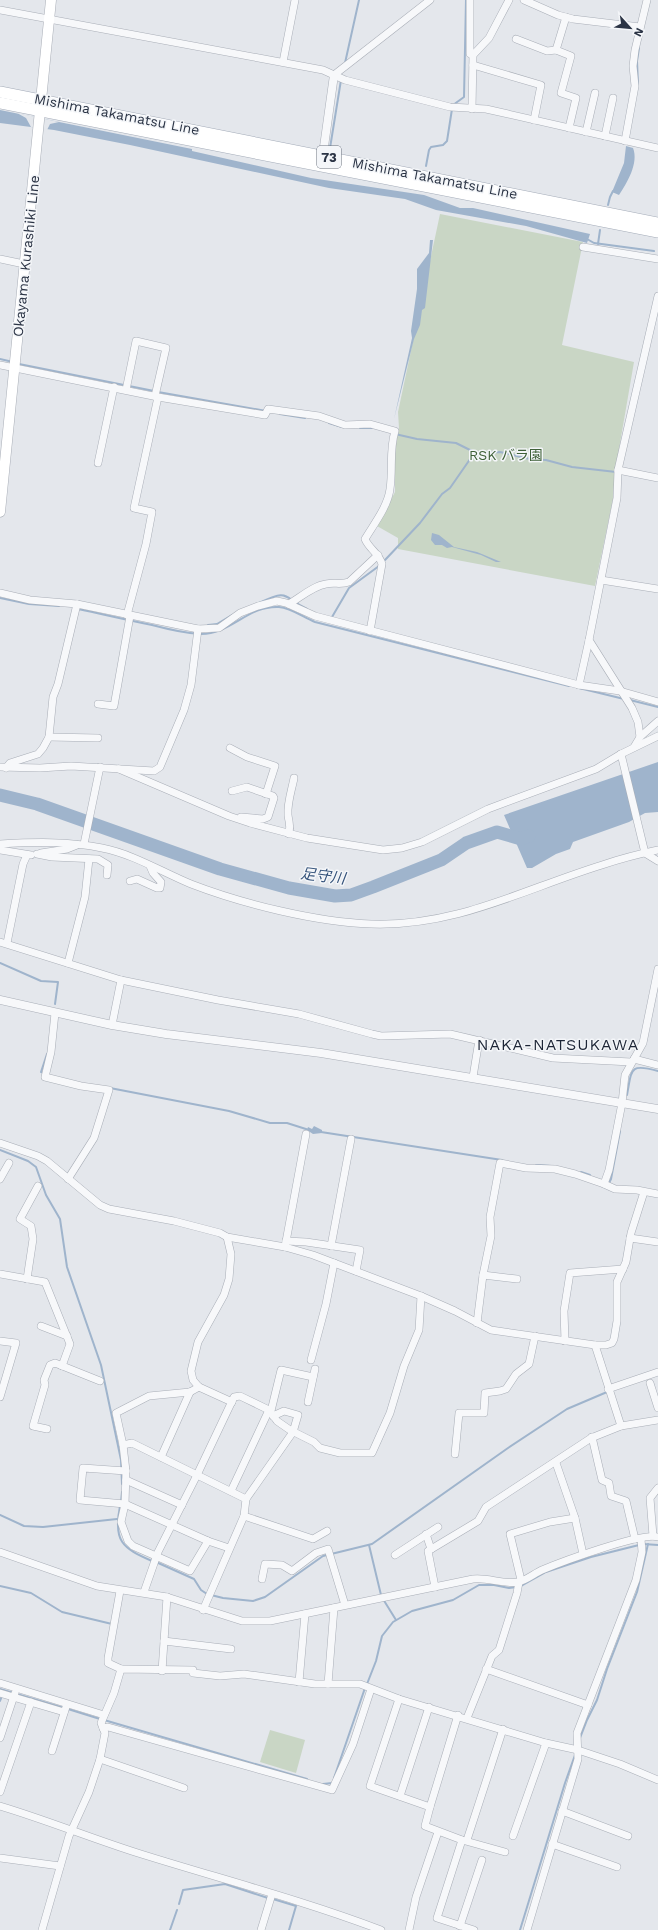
<svg xmlns="http://www.w3.org/2000/svg" width="658" height="1930" viewBox="0 0 658 1930" font-family="'Work Sans','Noto Sans JP',sans-serif">
<style>
.green{fill:#c9d6c5}
.water{fill:#9fb4cc}
.pier{fill:#e4e7ec}
.lines{fill:none;stroke-linecap:round;stroke-linejoin:round}
.stream{stroke:#9fb4cc;stroke-width:2}
.river{stroke:#9fb4cc;stroke-width:13}
.minor-casing{stroke:#a9aeb7;stroke-width:8}
.tertiary-casing{stroke:#a9aeb7;stroke-width:9}
.secondary-casing{stroke:#a9aeb7;stroke-width:11}
.primary-casing{stroke:#a3abb8;stroke-width:12}
.minor{stroke:#f7f8fa;stroke-width:7}
.tertiary{stroke:#f7f8fa;stroke-width:8}
.secondary{stroke:#fff;stroke-width:10}
.primary{stroke:#fff;stroke-width:11}
.labels{text-anchor:middle;dominant-baseline:central;stroke-width:3;stroke-linejoin:round;paint-order:stroke}
.shield{fill:#f4f6f9;stroke:#676e7b;stroke-width:1}
.shield-label{font-size:13px;font-weight:bold;fill:#2b3445}
.street-label{font-size:14px;fill:#2b3445;stroke:#f4f6f9}
.park-label{font-size:14px;fill:#3f6138;stroke:#f4f6f9}
.water-label{font-size:15px;font-style:italic;fill:#34527a;stroke:#f4f6f9}
.quarter-label{font-size:16px;letter-spacing:1px;fill:#1d2536;stroke:#f4f6f9}
</style>
<rect width="100%" height="100%" fill="#e4e7ec"/>
<g class="green">
<polygon points="440,214 583,242 562,345 634,362 615,472 613,499 595,586 398,549 398,538 377,526 395,492 395,446 399,428 398,412"/>
<polygon points="270,1730 305,1740 296,1773 260,1762"/>
</g>
<g class="water">
<polygon points="0,110 192,149 192,151 311,178 424,195 460,208 473,208 590,234 587,243 526,226 436,210 405,199 329,188 130,145 54,130 0,123"/>
<path d="M 626,146 L 633,148 C 639,163 627,183 619,195 L 612,192 L 624,163 Z"/>
<polygon points="430,240 433,240 425,308 422,310 420,325 414,339 394,419 412,338 411,331 417,289 417,269 429,253"/>
<polygon points="432,533 439,535 454,547 477,552 501,562 496,562 481,555 452,547 447,548 442,545 435,545 431,540"/>
<polygon points="658,762 658,812 645,813 629,822 573,842 570,849 556,854 532,868 527,868 504,815"/>
<polygon points="314,1126 322,1130 322,1133 313,1134 307,1130 308,1127 312,1129"/>
</g>
<polygon class="pier" points="17,113 59,122 50,124 47,130 31,127 26,118"/>
<g class="lines">
<g class="stream">
<polyline points="345,63 359,0"/>
<polyline points="638,84 637,61 639,48"/>
<polyline points="453,105 464,97 466,0"/>
<polyline points="330,148 341,80"/>
<polyline points="426,166 429,150 431,147 443,145 447,141 452,109"/>
<polyline points="608,205 610,197 613,191"/>
<polyline points="587,239 594,243 654,251"/>
<polyline points="598,244 600,230"/>
<polyline points="0,359 13,362"/>
<polyline points="19,364 124,385"/>
<polyline points="129,386 154,391"/>
<polyline points="158,392 266,411"/>
<polyline points="280,414 305,418"/>
<polyline points="329,423 342,427"/>
<polyline points="360,428 372,428"/>
<polyline points="395,434 417,439 456,443 476,453 500,452 530,459 546,460 572,467 616,472"/>
<polyline points="385,560 420,523 442,494 450,488 475,452"/>
<polyline points="0,598 29,604 59,606"/>
<path d="M 259,603 C 290,589 281,596 307,609"/>
<path d="M 78,609 C 102,614 127,620 152,625 C 167,629 184,633 200,634 C 230,635 248,605 279,607 C 291,608 303,617 315,622 L 569,686"/>
<polyline points="330,617 332,617 349,588 379,566"/>
<polyline points="208,625 217,624 232,615"/>
<polyline points="579,688 624,699"/>
<polyline points="630,700 658,707"/>
<polyline points="0,963 41,981 58,982 55,1004"/>
<polyline points="44,1073 41,1072 47,1054"/>
<polyline points="110,1088 229,1111 270,1123 287,1123 309,1130"/>
<path d="M 627,1095 C 632,1069 629,1063 658,1071"/>
<polyline points="321,1132 502,1160"/>
<polyline points="0,1150 28,1161 36,1167 46,1195 60,1219 67,1267 101,1365 121,1460 122,1484"/>
<polyline points="536,1165 551,1166"/>
<polyline points="581,1172 590,1175"/>
<polyline points="607,1182 609,1183 611,1179 620,1131"/>
<polyline points="121,1502 122,1492"/>
<path d="M 120,1506 C 113,1541 122,1548 152,1561"/>
<polyline points="0,1515 24,1526 43,1527 117,1519"/>
<polyline points="643,1544 658,1545"/>
<polyline points="369,1545 381,1595"/>
<polyline points="156,1562 194,1579 201,1590 207,1594"/>
<polyline points="0,1586 31,1593 62,1612 112,1624"/>
<polyline points="521,1586 546,1572 591,1557 639,1545"/>
<polyline points="211,1595 223,1598 253,1601 265,1597 323,1556 372,1544 508,1448 567,1409 607,1392"/>
<polyline points="383,1599 396,1620"/>
<polyline points="367,1684 376,1661 382,1636 393,1622 412,1611 453,1600 479,1585 494,1585 509,1588 517,1587"/>
<polyline points="0,1689 64,1708"/>
<polyline points="0,1701 2,1696"/>
<polyline points="68,1709 100,1719"/>
<polyline points="104,1720 307,1779"/>
<polyline points="580,1738 587,1720 597,1700 607,1669 637,1592 648,1544"/>
<polyline points="334,1778 365,1688"/>
<polyline points="323,1784 332,1783"/>
<polyline points="273,1899 296,1906 289,1930"/>
<polyline points="179,1904 183,1890 225,1884 268,1898"/>
<polyline points="170,1930 177,1910"/>
<polyline points="520,1930 565,1783 575,1755"/>
</g>
<polyline class="river" points="0,795 37,804 220,869 289,888 335,896 351,895 373,887 441,860 466,843 497,832 521,839 529,836"/>
<g class="minor-casing">
<g id="minor">
<polyline points="470,0 470,54 473,55"/>
<polyline points="524,0 558,15 573,19 640,27"/>
<polyline points="0,10 323,70 345,80 450,107 486,109 658,148"/>
<polyline points="566,17 556,50 571,56 561,93 576,98 569,128"/>
<polyline points="516,39 547,51 556,50"/>
<polyline points="283,62 295,0"/>
<polyline points="473,65 541,85 534,120"/>
<polyline points="334,75 430,0"/>
<polyline points="472,109 473,55 489,38 509,0"/>
<polyline points="586,132 595,93"/>
<polyline points="605,136 613,98"/>
<polyline points="625,141 635,86 633,66 635,50 647,0"/>
<polyline points="583,247 658,259"/>
<polyline points="0,259 24,264"/>
<path d="M 0,365 L 158,397 L 265,415 L 268,409 L 319,416 L 345,425 L 370,424 L 395,431 C 389,450 393,469 390,489 C 388,506 374,524 365,539 C 369,549 379,553 382,564 L 370,631"/>
<polyline points="126,390 136,341 166,348 155,396"/>
<polyline points="98,463 114,387"/>
<polyline points="618,470 658,478"/>
<polyline points="601,580 658,589"/>
<polyline points="0,593 30,600 77,604 198,629 219,628 240,613 258,606 277,601 286,603 315,616 579,685 620,691 658,702"/>
<path d="M 289,604 C 301,597 313,586 326,584 C 334,582 341,585 349,582 L 378,555"/>
<polyline points="127,615 146,544 152,512 134,508 158,397"/>
<polyline points="579,685 589,640"/>
<polyline points="98,704 114,706 130,616"/>
<polyline points="49,737 98,738"/>
<polyline points="640,737 658,721"/>
<polyline points="634,747 640,737 638,722 632,708 589,640 617,498 618,470 658,296"/>
<polyline points="230,748 247,757 275,766 266,794"/>
<polyline points="621,754 645,853 658,861"/>
<polyline points="0,767 40,768 71,766 154,771 160,767 184,710 191,685 198,629"/>
<polyline points="6,768 10,763 38,754 43,748 49,737 53,697 58,684 77,604"/>
<polyline points="119,769 229,816 250,823 307,838 383,850 402,848 422,842 488,809 596,769 621,754 658,736"/>
<polyline points="232,791 247,787 273,796 274,798 268,817 263,819 241,817"/>
<path d="M 289,834 C 291,824 289,824 288,815 C 287,803 292,789 294,778"/>
<path d="M 0,844 C 34,842 69,841 102,848 C 133,854 162,872 191,884 C 243,904 316,922 371,924 C 456,927 524,889 602,865 C 620,859 639,854 658,850"/>
<polyline points="84,844 100,767"/>
<polyline points="0,850 31,855"/>
<polyline points="41,853 67,849 77,845"/>
<polyline points="37,854 52,857 98,859 108,865 107,875"/>
<polyline points="130,881 137,879 157,888 160,888 161,882 153,873 150,866"/>
<polyline points="0,942 121,980 218,1000 299,1014 372,1034 381,1036 450,1034 553,1058 631,1062"/>
<polyline points="7,943 23,864 27,855"/>
<polyline points="68,963 85,897 89,859"/>
<polyline points="658,969 643,1043 625,1075 622,1103 609,1170 604,1184 615,1189 637,1190 658,1194"/>
<polyline points="55,1013 51,1052 45,1077 81,1086 109,1090 94,1138 68,1179"/>
<polyline points="112,1025 121,980"/>
<polyline points="634,1059 658,1065"/>
<polyline points="473,1077 479,1040"/>
<polyline points="0,1143 38,1156 47,1161 100,1205 109,1209 174,1221 220,1233 227,1237 285,1247 313,1255 421,1296 455,1311 491,1330 595,1345 606,1345 612,1343 614,1339 617,1321 617,1282 626,1262 631,1233 644,1192"/>
<polyline points="0,1179 9,1163"/>
<polyline points="227,1237 231,1254 229,1279 224,1295 198,1342 191,1371 193,1380 199,1387 232,1402"/>
<polyline points="630,1238 658,1242"/>
<polyline points="286,1241 306,1242 360,1250 356,1271"/>
<polyline points="331,1246 351,1139"/>
<polyline points="285,1247 306,1134"/>
<polyline points="0,1274 45,1282 70,1344 62,1366"/>
<polyline points="483,1275 517,1279"/>
<polyline points="27,1279 33,1239 31,1226 20,1219 38,1186"/>
<polyline points="477,1323 483,1275 491,1236 490,1217 500,1163 526,1168 555,1169 575,1174 604,1184"/>
<polyline points="41,1326 67,1336"/>
<polyline points="0,1341 16,1343 0,1397"/>
<polyline points="565,1341 564,1311 570,1273 623,1269"/>
<polyline points="595,1345 621,1426"/>
<polyline points="311,1360 326,1304 334,1263"/>
<polyline points="650,1383 658,1408"/>
<polyline points="199,1387 190,1392 149,1396 116,1413 123,1445 126,1471 125,1504 121,1522 128,1541 133,1546 190,1571 208,1541"/>
<polyline points="608,1389 658,1372"/>
<polyline points="308,1402 315,1369"/>
<polyline points="269,1410 277,1421 290,1430 314,1442 320,1448 340,1453 372,1453 390,1413 404,1366 419,1330 421,1296"/>
<polyline points="271,1411 281,1370 313,1377"/>
<polyline points="47,1429 33,1426 45,1385 44,1380 50,1365 55,1363 100,1381"/>
<polyline points="592,1437 602,1480 609,1483 611,1496 626,1501 635,1539"/>
<polyline points="123,1445 132,1443 246,1499 244,1516 203,1610"/>
<polyline points="455,1454 459,1413 484,1413 485,1393 500,1391 506,1389 516,1374 529,1364 535,1336"/>
<polyline points="161,1457 190,1392"/>
<polyline points="556,1463 575,1518 583,1554"/>
<polyline points="126,1471 83,1468 80,1500 125,1504 208,1541 229,1548"/>
<polyline points="126,1480 182,1505"/>
<polyline points="246,1499 293,1432 298,1415 284,1411 273,1416"/>
<polyline points="244,1516 313,1539 327,1531"/>
<polyline points="426,1534 431,1549"/>
<polyline points="653,1536 650,1498 658,1488"/>
<path d="M 0,1552 L 97,1586 L 167,1597 L 242,1621 L 270,1621 L 473,1579 C 488,1577 503,1585 518,1582 C 525,1581 535,1573 542,1570 C 561,1562 642,1532 658,1537"/>
<polyline points="395,1555 438,1527"/>
<polyline points="262,1579 265,1564 282,1565 292,1571 316,1553 328,1549 345,1605"/>
<polyline points="521,1580 510,1534 550,1522 575,1518"/>
<polyline points="435,1587 428,1551 478,1521 486,1507 591,1438 621,1426 658,1420"/>
<polyline points="120,1591 108,1658 108,1663 121,1669"/>
<polyline points="144,1592 158,1552 197,1475 234,1397 240,1396 269,1410 231,1491"/>
<polyline points="164,1641 231,1649"/>
<polyline points="486,1669 588,1705"/>
<polyline points="162,1671 167,1597"/>
<polyline points="299,1682 305,1614"/>
<polyline points="0,1683 104,1715"/>
<polyline points="328,1684 334,1608"/>
<polyline points="0,1693 64,1712"/>
<polyline points="399,1699 370,1786 430,1807 458,1715"/>
<polyline points="467,1718 492,1656 499,1650 517,1593 519,1582"/>
<polyline points="103,1728 108,1727 332,1790 353,1744 371,1689"/>
<polyline points="0,1738 15,1693"/>
<polyline points="52,1751 66,1707"/>
<polyline points="100,1759 184,1788"/>
<polyline points="0,1792 31,1702"/>
<polyline points="400,1796 429,1707"/>
<path d="M 0,1806 C 47,1820 93,1839 141,1854 C 221,1879 302,1900 381,1930"/>
<polyline points="430,1807 425,1826 462,1840 505,1852"/>
<polyline points="562,1811 628,1836"/>
<polyline points="513,1836 546,1743"/>
<polyline points="462,1840 437,1918 474,1930"/>
<polyline points="467,1840 503,1729"/>
<polyline points="552,1844 617,1867"/>
<polyline points="0,1858 60,1866"/>
<polyline points="460,1926 482,1860"/>
<polyline points="42,1930 69,1836 89,1792 100,1759 105,1733 101,1723 114,1693 121,1669 193,1670 193,1673 220,1676 244,1674 315,1684 360,1684 399,1699 546,1743 578,1750 620,1764 658,1780"/>
<polyline points="261,1930 272,1894"/>
<polyline points="409,1930 416,1897 438,1832"/>
<polyline points="527,1930 578,1759 577,1733 636,1580 642,1552 641,1539"/>
</g>
</g>
<g class="tertiary-casing">
<g id="tertiary">
<polyline points="322,161 334,75"/>
<polyline points="0,1000 112,1025 166,1034 321,1053 658,1109"/>
</g>
</g>
<g class="secondary-casing">
<polyline id="secondary" points="0,512 51,0"/>
</g>
<g class="primary-casing">
<g id="primary">
<polyline points="0,92 658,223"/>
<polyline points="0,103 658,232"/>
</g>
</g>
<use href="#minor" class="minor"/>
<use href="#tertiary" class="tertiary"/>
<use href="#secondary" class="secondary"/>
<use href="#primary" class="primary"/>
</g>
<g class="labels">
<rect class="shield" x="317" y="146" width="24" height="22" rx="3"/>
<g class="shield-label">
<text x="329" y="157">73</text>
</g>
<g class="street-label">
<text transform="translate(117 114) rotate(11)">Mishima Takamatsu Line</text>
<text transform="translate(435 178) rotate(11)">Mishima Takamatsu Line</text>
<text transform="translate(26 256) rotate(-84)">Okayama Kurashiki Line</text>
</g>
<g class="park-label">
<text x="506" y="455">RSK バラ園</text>
</g>
<g class="water-label">
<text transform="translate(323 876) rotate(7)">足守川</text>
</g>
<g class="quarter-label">
<text x="558" y="1044">NAKA-NATSUKAWA</text>
</g>
</g>
<g transform="translate(630 28) rotate(117)" stroke="#f4f6f9" stroke-width="3" paint-order="stroke">
<path d="M0-3L7 15L0 10L-7 15Z" fill="#2b3445"/>
<text y="-6" font-size="11" font-weight="bold" text-anchor="middle" fill="#2b3445">N</text>
</g>
</svg>
